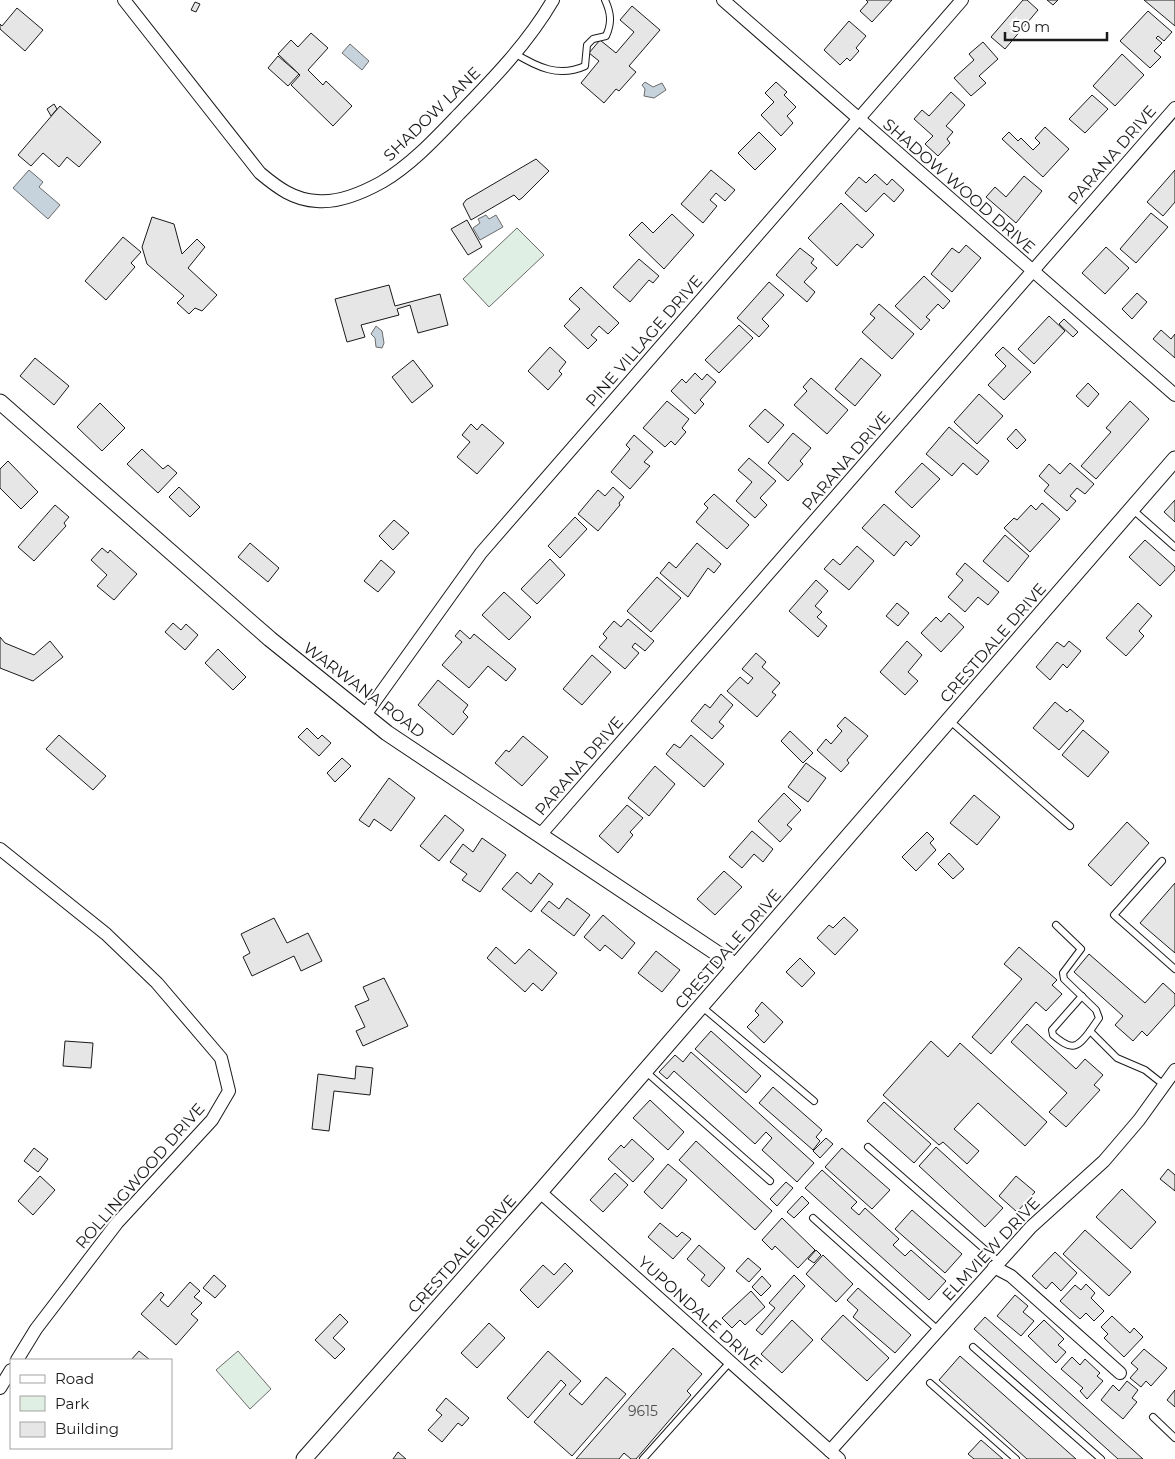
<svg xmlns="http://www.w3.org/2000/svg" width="1175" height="1459" viewBox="0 0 1175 1459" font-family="Montserrat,sans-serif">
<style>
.green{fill:#e0efe3;stroke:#6a6a6a}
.water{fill:#c6d2dc;stroke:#6a6a6a}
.building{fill:#e6e6e6;stroke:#1a1a1a}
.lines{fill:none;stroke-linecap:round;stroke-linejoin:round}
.service-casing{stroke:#1a1a1a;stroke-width:8}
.minor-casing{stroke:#1a1a1a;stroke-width:14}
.tertiary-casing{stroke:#1a1a1a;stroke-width:17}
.service{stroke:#fff;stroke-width:6}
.minor{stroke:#fff;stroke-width:12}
.tertiary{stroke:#fff;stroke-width:15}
.labels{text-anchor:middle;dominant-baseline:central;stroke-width:4;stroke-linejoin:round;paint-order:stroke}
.number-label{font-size:14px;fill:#4d4d4d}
.street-label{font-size:16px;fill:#1a1a1a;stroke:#fff}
</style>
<rect width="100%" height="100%" fill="#fff"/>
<g class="green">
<polygon points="517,228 544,255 489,307 463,279"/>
<polygon points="238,1351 271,1389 250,1409 216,1370"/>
</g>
<g class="water">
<polygon points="350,44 369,61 362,70 342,53"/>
<polygon points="645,82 653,87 662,83 666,90 654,98 644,96 645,89 642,85"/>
<polygon points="29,170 43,182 39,187 60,205 48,219 13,188"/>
<polygon points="486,215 489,219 496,215 503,227 480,240 473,228 480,223 478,219"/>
<polygon points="376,326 382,331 384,343 382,348 376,347 375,338 371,334"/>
</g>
<g class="building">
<polygon points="866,0 892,0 872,22 860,11 868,2"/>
<polygon points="1023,0 1027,0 1038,10 1005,49 991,37"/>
<polygon points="1047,0 1058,0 1053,5"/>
<polygon points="1144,0 1175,0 1175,26"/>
<polygon points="195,2 200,4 196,12 191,10"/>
<polygon points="632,6 660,30 629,66 636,72 619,91 616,89 604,103 581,83 599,61 589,53 600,40 616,53 634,32 620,20"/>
<polygon points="17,8 43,30 25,51 0,29 0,24 2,26"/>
<polygon points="1148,11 1172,32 1164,41 1158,36 1156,38 1162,43 1154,51 1161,57 1150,68 1120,41"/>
<polygon points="849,21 866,36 856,48 859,51 850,61 847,58 840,65 824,50"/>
<polygon points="311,33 328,48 308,70 323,85 326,81 352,106 333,126 291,85 300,75 278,54 291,40 298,47"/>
<polygon points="983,42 998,59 979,76 986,83 971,96 954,78 974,60 969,54"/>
<polygon points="1122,54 1144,75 1115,106 1093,86"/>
<polygon points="278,56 299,74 288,86 268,68"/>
<polygon points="776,82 787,92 784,95 796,107 787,116 793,123 781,136 761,115 774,102 765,93"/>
<polygon points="951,92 965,105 946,126 953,132 947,139 950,143 938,156 925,144 933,136 914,119 922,110 929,116"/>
<polygon points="1092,95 1108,109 1085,133 1069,119"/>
<polygon points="54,104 57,109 51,116 47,109"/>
<polygon points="60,106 101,142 79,167 67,157 59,167 43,153 31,166 18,155"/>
<polygon points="1045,127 1069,149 1043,177 1002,139 1009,132 1018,141 1021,138 1033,150 1040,143 1035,138"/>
<polygon points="759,132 776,149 755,170 738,153"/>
<polygon points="536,159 549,171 522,198 519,200 514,195 471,220 463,204 466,200"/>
<polygon points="711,170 735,190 725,201 716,193 710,200 717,206 703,223 681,204"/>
<polygon points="1175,170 1175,202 1163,216 1147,202"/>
<polygon points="875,174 887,185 892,179 904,190 894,202 884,193 866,212 845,193 859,177 866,183"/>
<polygon points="1024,176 1042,191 1016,223 986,197 995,187 1006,197"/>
<polygon points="841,203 874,235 862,248 857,244 837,266 808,238"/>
<polygon points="1151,213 1168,227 1136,263 1120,249"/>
<polygon points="672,214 694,235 664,269 629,235 642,222 653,233"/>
<polygon points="152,217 174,224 182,254 197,239 205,247 188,268 217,295 202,311 195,308 189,314 177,303 184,296 147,264 142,247"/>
<polygon points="467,220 482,247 468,255 451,229"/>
<polygon points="123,237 141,252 131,263 135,267 106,300 85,281"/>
<polygon points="966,245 981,258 952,292 931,274 952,248 959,253"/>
<polygon points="1106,247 1129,268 1105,294 1082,273"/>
<polygon points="800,248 814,259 811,263 817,268 804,282 815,292 807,302 776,275"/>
<polygon points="639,259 659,276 653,283 649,280 630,302 613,287"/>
<polygon points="924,276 950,301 943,309 938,304 926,317 930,320 921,330 895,306"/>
<polygon points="769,282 784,295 762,319 769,326 759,337 737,318"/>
<polygon points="389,285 395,306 440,294 448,325 418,333 410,305 397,309 399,315 361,325 365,337 347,342 335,299"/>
<polygon points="581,287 619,323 608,334 599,326 591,335 597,340 588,349 564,326 580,309 569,299"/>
<polygon points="1137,293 1147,302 1132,319 1122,309"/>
<polygon points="879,304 914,334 892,359 862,332 875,318 870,314"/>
<polygon points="1049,316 1065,331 1034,364 1018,349"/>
<polygon points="1064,319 1078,332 1073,337 1059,324"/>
<polygon points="739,325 753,338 719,373 705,360"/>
<polygon points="1161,330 1171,339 1175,334 1175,358 1153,339"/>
<polygon points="550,347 566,362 559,371 562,374 548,390 528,371"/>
<polygon points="1003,347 1031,372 1004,400 988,385 1006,366 995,355"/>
<polygon points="35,358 69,386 54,405 20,376"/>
<polygon points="861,358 881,375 855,406 835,389"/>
<polygon points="413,360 433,386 412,403 392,377"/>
<polygon points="695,373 702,380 707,374 716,382 700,400 704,404 695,414 671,391 682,379 686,383"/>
<polygon points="811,378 848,410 827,434 794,405 807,391 803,387"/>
<polygon points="1088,383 1099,394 1088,407 1076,396"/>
<polygon points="979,394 1003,416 977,444 954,422"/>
<polygon points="667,401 689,419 682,428 686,432 675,445 671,441 665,447 643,428"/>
<polygon points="1130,401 1149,419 1096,479 1081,466 1111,432 1106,428"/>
<polygon points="100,403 125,428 102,451 77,427"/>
<polygon points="765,409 784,425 768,443 749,426"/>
<polygon points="471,424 477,430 482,424 504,443 477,474 457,457 470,442 462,435"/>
<polygon points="949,427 989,461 977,475 963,463 952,476 926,454"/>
<polygon points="1016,429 1026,440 1017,449 1007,439"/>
<polygon points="793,433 811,448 800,461 803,464 788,481 768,463"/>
<polygon points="634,435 653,452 644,462 650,466 630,489 611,472 630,449 626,445"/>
<polygon points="142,449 163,469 168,465 177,473 158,493 127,464"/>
<polygon points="749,458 776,481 760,498 767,505 755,518 736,501 752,482 738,470"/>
<polygon points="8,461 38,492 21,509 0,488 0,469"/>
<polygon points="922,463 940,479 912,508 895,492"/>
<polygon points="1070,463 1094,484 1085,494 1077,488 1070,496 1076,501 1067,511 1044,491 1049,485 1039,476 1049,464 1060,474"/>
<polygon points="179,487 200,507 190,517 169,497"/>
<polygon points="613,487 624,497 619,503 620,505 598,531 578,514 598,490 605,496"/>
<polygon points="714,494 749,525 727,549 696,522 708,508 704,504"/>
<polygon points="1175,500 1175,522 1164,512"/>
<polygon points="1042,503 1060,519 1030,552 1004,528 1014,518 1017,520 1031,505 1036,510"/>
<polygon points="884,504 920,536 911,546 906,541 894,556 862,528"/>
<polygon points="55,505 69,517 64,523 66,526 34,561 18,547"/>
<polygon points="575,517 587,529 560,558 548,546"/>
<polygon points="394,520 409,533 393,550 379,536"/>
<polygon points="1005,535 1029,556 1008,582 983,561"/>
<polygon points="1145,540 1175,567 1175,570 1160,586 1129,557"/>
<polygon points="250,543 279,568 268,582 238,557"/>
<polygon points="697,543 721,564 714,573 708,568 688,597 660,573 669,562 676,568"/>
<polygon points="857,546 874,561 849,590 824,569 833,559 840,565"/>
<polygon points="102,548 108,553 110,550 137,574 114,600 97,586 107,575 91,560"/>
<polygon points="550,559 565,575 537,604 521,589"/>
<polygon points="381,560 395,572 378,592 364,581"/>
<polygon points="965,563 999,592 988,605 978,597 965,612 948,597 963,580 956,574"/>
<polygon points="657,577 681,598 651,632 627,611"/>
<polygon points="816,580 828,591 815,606 822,612 817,617 827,626 818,637 789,611"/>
<polygon points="504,592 531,617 509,640 482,615"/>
<polygon points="897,603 909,613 898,626 886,616"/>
<polygon points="1138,603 1152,616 1139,631 1144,636 1126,656 1106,638"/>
<polygon points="949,613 964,627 941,652 921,633 936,617 941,622"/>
<polygon points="628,619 654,641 645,651 635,643 632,647 639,653 625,669 599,647 607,638 603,634 614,621 621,627"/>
<polygon points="173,623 181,630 186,624 198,635 185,650 165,632"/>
<polygon points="460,630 470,639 474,634 516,669 506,681 488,666 469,688 442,665 462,642 455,636"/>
<polygon points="0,637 5,643 34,655 50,641 63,657 33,681 0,668"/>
<polygon points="907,641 922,655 908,672 918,681 905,695 880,672"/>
<polygon points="1069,641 1081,651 1067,668 1063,664 1050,680 1036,667 1057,642 1064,647"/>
<polygon points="218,649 246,677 233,690 205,663"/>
<polygon points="756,653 766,662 762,667 780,683 772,692 776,695 757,717 727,691 740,677 748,684 753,678 742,669"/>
<polygon points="592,655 611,672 582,705 563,689"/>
<polygon points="438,680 468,705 463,712 468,717 453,735 418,705"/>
<polygon points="721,694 733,705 719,722 724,726 712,739 691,721 705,704 710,708"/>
<polygon points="1055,702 1067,712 1070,709 1084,721 1059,750 1033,728"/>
<polygon points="845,717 868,736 847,760 849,763 841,772 817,750 826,739 831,744 842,731 837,726"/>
<polygon points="307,728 318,739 322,735 331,743 319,756 298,737"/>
<polygon points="1083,730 1109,752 1088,777 1062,755"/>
<polygon points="790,731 813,753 803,763 781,741"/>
<polygon points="59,735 106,776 93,790 46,749"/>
<polygon points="691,735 724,764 704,787 666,754 674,744 680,748"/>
<polygon points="523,736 548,757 522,786 495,763 506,750 509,752"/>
<polygon points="342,758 351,766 335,782 327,773"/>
<polygon points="806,763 826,778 808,802 788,787"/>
<polygon points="655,766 675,784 649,816 628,798"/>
<polygon points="389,778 415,798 391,831 374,819 369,827 359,820"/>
<polygon points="784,793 801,810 787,825 792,829 780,842 758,821"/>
<polygon points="974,795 1000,817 977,845 950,823"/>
<polygon points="627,805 643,818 630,832 633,835 618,853 599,836"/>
<polygon points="445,815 464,830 439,861 420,846"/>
<polygon points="1127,822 1149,843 1111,886 1088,865"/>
<polygon points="752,831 773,849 763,862 754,854 742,868 729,857"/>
<polygon points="927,832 934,839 930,843 936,850 916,871 902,857"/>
<polygon points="482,838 506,855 480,892 462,880 467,874 450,862 463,844 473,852"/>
<polygon points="949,853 964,869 953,879 938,864"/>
<polygon points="724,871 742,887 715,915 697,899"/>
<polygon points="517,872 531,884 539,873 553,884 531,912 502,889"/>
<polygon points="1175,883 1175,953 1140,923"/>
<polygon points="567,898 590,915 574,936 541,911 549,901 559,909"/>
<polygon points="603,915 635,943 622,959 605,945 600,951 584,937"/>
<polygon points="844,917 858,930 835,955 817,938 829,925 833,928"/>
<polygon points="274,918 287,943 308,933 322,961 301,971 294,956 252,976 243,957 250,953 241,934"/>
<polygon points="496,947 515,964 529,949 557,973 542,991 533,983 525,992 487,958"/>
<polygon points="1019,947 1057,980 1052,985 1062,994 1046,1011 1036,1002 991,1054 972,1037 1022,979 1004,964"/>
<polygon points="656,951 680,970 662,992 638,973"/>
<polygon points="1089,954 1145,1003 1163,983 1175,994 1175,1005 1147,1036 1142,1031 1133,1041 1115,1025 1123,1016 1074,972"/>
<polygon points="800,958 815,973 802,987 786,972"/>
<polygon points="384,978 408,1026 363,1046 356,1031 365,1027 355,1006 369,1000 363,987"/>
<polygon points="762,1002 783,1022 764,1043 747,1027 759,1015 755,1011"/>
<polygon points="1027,1024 1076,1069 1085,1059 1103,1075 1094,1085 1100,1090 1066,1127 1049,1112 1067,1093 1011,1042"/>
<polygon points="711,1031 761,1076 746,1093 695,1049"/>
<polygon points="65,1041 93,1043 91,1068 63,1066"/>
<polygon points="931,1041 948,1057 960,1043 1047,1122 1025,1146 978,1103 954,1129 979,1151 967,1164 943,1142 939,1145 883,1095"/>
<polygon points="691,1052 814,1163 797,1182 762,1150 772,1138 766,1132 755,1144 674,1071 667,1079 659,1072 675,1055 683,1062"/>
<polygon points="356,1066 373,1068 370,1095 334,1091 329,1131 312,1129 318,1074 355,1079"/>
<polygon points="773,1087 822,1130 816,1137 820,1141 813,1150 759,1103"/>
<polygon points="650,1100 684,1132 668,1150 633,1118"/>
<polygon points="884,1102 931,1144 914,1163 867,1121"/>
<polygon points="826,1138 833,1144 820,1158 813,1151"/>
<polygon points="632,1139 654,1159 633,1182 608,1159 621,1145 624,1148"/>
<polygon points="696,1141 772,1211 755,1230 679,1160"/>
<polygon points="936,1147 1003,1208 985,1227 919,1166"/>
<polygon points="34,1148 48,1159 38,1172 24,1161"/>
<polygon points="842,1148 890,1190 872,1209 825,1167"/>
<polygon points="668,1164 687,1180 662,1209 644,1192"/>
<polygon points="1168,1169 1175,1175 1175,1191 1160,1179"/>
<polygon points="822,1170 857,1202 851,1208 859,1215 865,1208 899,1239 893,1245 905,1256 911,1250 946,1281 929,1300 805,1188"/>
<polygon points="615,1173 628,1185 603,1212 590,1200"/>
<polygon points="40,1176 55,1190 33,1215 18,1201"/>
<polygon points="1016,1176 1035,1192 1017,1212 999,1196"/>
<polygon points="786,1182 793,1188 777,1206 770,1199"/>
<polygon points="1122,1189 1156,1222 1131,1249 1096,1217"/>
<polygon points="802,1196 809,1203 794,1218 787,1212"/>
<polygon points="912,1210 962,1254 945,1273 895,1229"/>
<polygon points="782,1218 815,1250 798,1268 775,1246 772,1250 762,1240"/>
<polygon points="660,1223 677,1237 682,1232 691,1239 673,1259 648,1237"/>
<polygon points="1085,1230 1131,1272 1109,1296 1063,1254"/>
<polygon points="699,1245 725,1268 709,1287 701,1280 705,1275 687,1259"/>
<polygon points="816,1250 821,1255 814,1263 808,1259"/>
<polygon points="1055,1252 1077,1273 1061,1291 1052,1282 1046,1289 1032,1276"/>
<polygon points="823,1255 853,1284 836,1302 806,1274"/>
<polygon points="748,1258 761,1269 749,1282 736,1271"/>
<polygon points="565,1263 573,1271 538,1308 520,1290 543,1265 554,1275"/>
<polygon points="214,1275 226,1286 215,1298 203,1288"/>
<polygon points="794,1275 805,1286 762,1335 756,1330 775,1308 769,1303"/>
<polygon points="762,1276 771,1286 761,1296 752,1287"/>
<polygon points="190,1282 200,1291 194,1297 202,1303 191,1314 198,1320 176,1345 141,1314 161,1292 164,1295 160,1300 168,1307"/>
<polygon points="1086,1284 1095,1293 1091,1298 1104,1311 1094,1321 1086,1313 1080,1319 1060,1301 1075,1285 1081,1290"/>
<polygon points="858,1288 911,1335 895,1353 853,1317 858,1310 847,1300"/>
<polygon points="751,1291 765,1307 745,1325 740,1320 732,1328 722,1318"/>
<polygon points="1015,1295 1028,1306 1023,1312 1034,1321 1021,1336 997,1316"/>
<polygon points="340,1314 348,1322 333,1338 345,1349 335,1359 315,1340"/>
<polygon points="843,1315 889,1358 867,1381 821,1339"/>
<polygon points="1112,1316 1130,1333 1134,1328 1143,1337 1124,1357 1104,1338 1108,1334 1101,1327"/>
<polygon points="985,1317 1143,1459 1118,1459 974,1329"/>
<polygon points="792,1320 813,1340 782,1373 761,1354"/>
<polygon points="1044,1320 1064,1339 1058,1345 1066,1352 1056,1363 1028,1336"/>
<polygon points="489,1323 505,1338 477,1368 461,1353"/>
<polygon points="673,1348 702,1374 687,1391 691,1395 636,1459 631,1459 624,1453 619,1459 576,1459"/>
<polygon points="1144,1349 1167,1368 1151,1386 1146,1381 1141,1387 1130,1378 1138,1369 1131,1363"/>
<polygon points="139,1351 150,1360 131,1360"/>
<polygon points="548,1351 581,1381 569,1394 582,1405 606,1377 626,1394 572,1456 534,1422 566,1385 561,1380 528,1418 507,1398"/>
<polygon points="960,1356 1076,1459 1027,1459 939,1380"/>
<polygon points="1072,1357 1080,1365 1085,1359 1100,1373 1097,1376 1103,1381 1087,1399 1080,1391 1083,1388 1061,1369"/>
<polygon points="1127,1381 1138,1390 1132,1398 1137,1402 1123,1419 1101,1400 1113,1385 1119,1391"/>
<polygon points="1175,1390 1175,1407 1167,1400"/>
<polygon points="446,1398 469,1418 462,1426 458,1423 442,1442 428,1430 442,1415 436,1410"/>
<polygon points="981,1440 1003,1459 974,1459 968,1454"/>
<polygon points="398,1452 406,1459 393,1459"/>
</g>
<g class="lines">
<g class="service-casing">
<g id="service">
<path d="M 514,53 C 537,67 559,78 585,66 L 587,45 L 593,39 L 606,36 C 612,23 611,13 605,0"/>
<polyline points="1132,509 1175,547"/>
<polyline points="949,720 1070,826"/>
<polyline points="1162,861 1114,915 1175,969"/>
<polyline points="1056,925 1081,949 1063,973 1064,979 1096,1010 1099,1018 1090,1031 1117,1058 1145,1070 1164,1085"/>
<path d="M 1082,996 L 1052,1030 L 1053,1035 C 1071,1050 1076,1050 1090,1031"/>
<polyline points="701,1006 814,1101"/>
<polyline points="645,1071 770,1181"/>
<polyline points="868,1147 999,1262"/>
<polyline points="813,1218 938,1330"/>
<polyline points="973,1347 1101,1459"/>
<polyline points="930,1383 1016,1459"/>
<polyline points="1153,1417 1175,1438"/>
<polyline points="643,1459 730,1362"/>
</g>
</g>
<g class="minor-casing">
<g id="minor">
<path d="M 124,0 L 260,173 C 278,188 294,200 317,201 C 338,203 364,192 382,182 C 411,165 436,138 459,114 C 493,79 528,43 553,0"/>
<polyline points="723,0 1175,395"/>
<polyline points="365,715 481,553 962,0"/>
<polyline points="541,834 1175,108"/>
<polyline points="0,849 106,934 157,983 221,1058 229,1091 212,1120 117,1223 36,1329 17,1360"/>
<polyline points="540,1192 839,1459"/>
<polyline points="994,1267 1011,1276 1120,1373"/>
<polyline points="0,1388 11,1370"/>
<polyline points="830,1451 1031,1227 1104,1161 1139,1120 1175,1070"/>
</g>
</g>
<g class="tertiary-casing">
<g id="tertiary">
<polyline points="0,402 270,639 387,733 736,966"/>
<polyline points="304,1459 540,1192 1175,459"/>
</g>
</g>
<use href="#service" class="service"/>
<use href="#minor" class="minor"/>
<use href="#tertiary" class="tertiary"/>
</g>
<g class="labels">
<g class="number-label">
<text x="643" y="1411">9615</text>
</g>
<g class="street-label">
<text transform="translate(432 114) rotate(-44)">SHADOW LANE</text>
<text transform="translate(1112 155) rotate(-49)">PARANA DRIVE</text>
<text transform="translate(959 186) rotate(41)">SHADOW WOOD DRIVE</text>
<text transform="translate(644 341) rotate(-49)">PINE VILLAGE DRIVE</text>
<text transform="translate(846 461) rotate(-49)">PARANA DRIVE</text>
<text transform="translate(993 643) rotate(-49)">CRESTDALE DRIVE</text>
<text transform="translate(364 690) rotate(37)">WARWANA ROAD</text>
<text transform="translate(579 766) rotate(-49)">PARANA DRIVE</text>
<text transform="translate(728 949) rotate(-49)">CRESTDALE DRIVE</text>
<text transform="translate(140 1176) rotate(-49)">ROLLINGWOOD DRIVE</text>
<text transform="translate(991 1249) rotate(-47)">ELMVIEW DRIVE</text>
<text transform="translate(462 1254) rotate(-48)">CRESTDALE DRIVE</text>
<text transform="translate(700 1313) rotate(42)">YUPONDALE DRIVE</text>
</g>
</g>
<rect x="10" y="1359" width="162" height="90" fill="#ffffff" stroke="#a3a3a3"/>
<rect x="20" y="1375" width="25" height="8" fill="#ffffff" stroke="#a3a3a3"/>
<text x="55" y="1384" font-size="15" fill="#1a1a1a">Road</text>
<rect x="20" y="1396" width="25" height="15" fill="#e0efe3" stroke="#a3a3a3"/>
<text x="55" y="1409" font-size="15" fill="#1a1a1a">Park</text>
<rect x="20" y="1422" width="25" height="15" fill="#e6e6e6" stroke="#a3a3a3"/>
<text x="55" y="1434" font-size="15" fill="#1a1a1a">Building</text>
<path d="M1005 32v8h102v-8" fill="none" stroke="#1a1a1a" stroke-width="2.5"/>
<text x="1012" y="32" font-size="15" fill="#1a1a1a" stroke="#ffffff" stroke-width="4" paint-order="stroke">50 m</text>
</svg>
